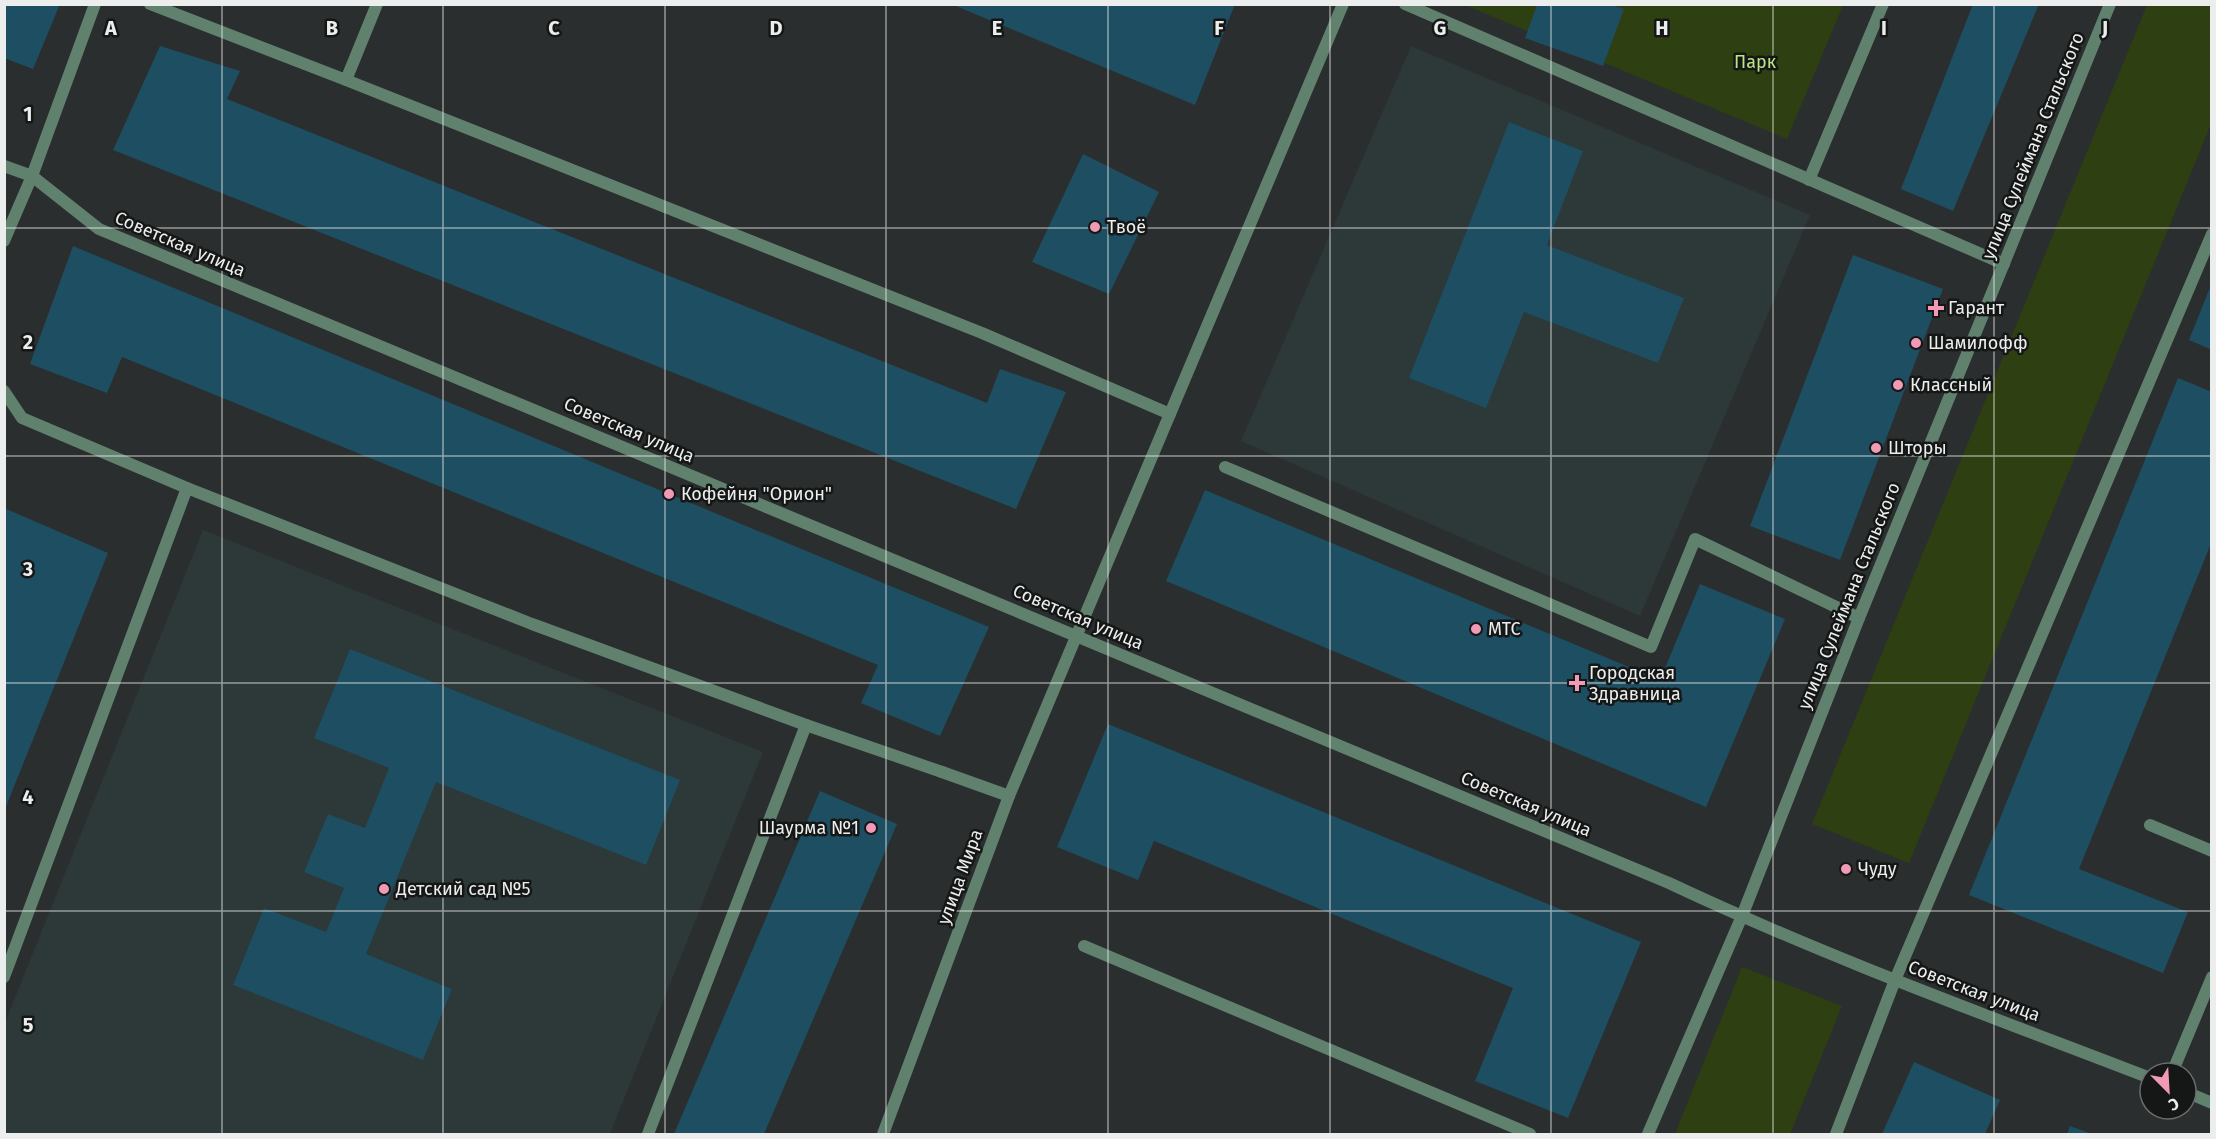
<svg xmlns="http://www.w3.org/2000/svg" width="2216" height="1139" viewBox="0 0 2216 1139" font-family="'Fira Sans',sans-serif">
<style>
.built{fill:#2d3838}
.green{fill:#2e3f12}
.building{fill:#1d4e61}
.lines{fill:none;stroke-linecap:round;stroke-linejoin:round}
.lane{stroke:#61816f;stroke-width:12}
.street{stroke:#61816f;stroke-width:12}
.grid{fill:none;stroke:#eceeee;stroke-width:1.5;stroke-opacity:0.55}
.poi-dot{fill:#f09ab5;stroke:#151616;stroke-width:2}
.labels{text-anchor:middle;dominant-baseline:central;stroke-width:5;stroke-linejoin:round;paint-order:stroke}
.park-label{font-size:18px;fill:#bbe482;stroke:#151616}
.street-label{font-size:18px;fill:#eceeee;stroke:#151616}
.poi-label{font-size:18px;fill:#eceeee;stroke:#151616;text-anchor:start}
.grid-label{font-size:20px;text-anchor:middle;font-weight:bold;fill:#eceeee;stroke:#151616;stroke-width:5;stroke-linejoin:round;paint-order:stroke}
</style>
<rect width="100%" height="100%" fill="#2b2e2e"/>
<g class="built">
<polygon points="1411,46 1810,215 1640,616 1241,441"/>
<polygon points="203,530 763,752 610,1134 5,1134 4,1025"/>
</g>
<g class="green">
<polygon points="1465,5 1843,5 1787,139"/>
<polygon points="2147,5 2211,5 2211,124 1909,863 1812,824"/>
<polygon points="1742,967 1842,1006 1790,1134 1675,1134"/>
</g>
<g class="building">
<polygon points="4,4 60,4 33,69 4,58"/>
<polygon points="951,4 1235,4 1195,105"/>
<polygon points="1973,4 2039,4 1953,211 1901,189"/>
<polygon points="1537,5 1611,5 1624,9 1603,66 1525,38"/>
<polygon points="160,46 240,71 227,99 987,403 1000,369 1066,392 1016,509 113,150"/>
<polygon points="1509,122 1583,151 1547,245 1684,298 1658,363 1524,312 1486,408 1409,378"/>
<polygon points="1083,154 1159,192 1109,294 1032,262"/>
<polygon points="73,246 989,627 940,736 861,703 878,665 122,357 107,393 30,364"/>
<polygon points="1853,255 1943,289 1840,560 1750,526"/>
<polygon points="2211,285 2212,285 2212,350 2189,340"/>
<polygon points="2178,378 2212,392 2212,541 2079,869 2188,912 2163,973 1969,895"/>
<polygon points="1205,490 1660,680 1700,584 1785,619 1706,807 1166,581"/>
<polygon points="4,508 108,553 5,809 4,809"/>
<polygon points="350,649 680,780 646,865 436,782 366,954 452,989 423,1060 233,985 264,908 326,932 344,888 304,872 328,814 365,828 389,768 314,738"/>
<polygon points="1108,724 1641,942 1568,1118 1475,1081 1513,988 1154,841 1138,880 1057,847"/>
<polygon points="820,791 897,824 764,1134 674,1134"/>
<polygon points="1914,1062 2000,1100 1985,1134 1882,1134"/>
<polygon points="2070,1126 2092,1134 2067,1134"/>
</g>
<g class="lines">
<g class="lane">
<polyline points="150,4 346,80 377,4"/>
<polyline points="1405,4 2004,264"/>
<polyline points="346,80 982,333 1170,414"/>
<polyline points="1809,180 1883,4"/>
<polyline points="4,241 32,176"/>
<polyline points="4,391 22,418 187,488 4,977"/>
<polyline points="1225,467 1651,647 1695,539 1859,618"/>
<polyline points="187,488 532,624 806,725"/>
<polyline points="1129,511 1343,4"/>
<polyline points="2150,825 2212,851"/>
<polyline points="1084,946 1530,1134"/>
<polyline points="2172,1073 2212,977"/>
<polyline points="648,1134 806,725 942,772"/>
</g>
<g class="street">
<path d="M 4,166 L 32,176 L 99,229 L 1669,883 C 1826,957 1989,1016 2150,1078"/>
<polyline points="32,176 95,4"/>
<polyline points="942,772 1009,796"/>
<polyline points="2186,1092 2212,1103"/>
<polyline points="883,1134 1009,796 1129,511"/>
<polyline points="1648,1134 1742,916 1859,618 2110,4"/>
<polyline points="1836,1134 1895,980 2212,234"/>
</g>
</g>
<path class="grid" d="M 222,4 L 222,1134M 443,4 L 443,1134M 665,4 L 665,1134M 886,4 L 886,1134M 1108,4 L 1108,1134M 1330,4 L 1330,1134M 1551,4 L 1551,1134M 1773,4 L 1773,1134M 1994,4 L 1994,1134M 4,228 L 2212,228M 4,456 L 2212,456M 4,683 L 2212,683M 4,911 L 2212,911"/>
<g class="poi-dot">
<circle cx="1095" cy="227" r="6"/>
<path d="M1933 299h6v6h6v6h-6v6h-6v-6h-6v-6h6z"/>
<circle cx="1916" cy="343" r="6"/>
<circle cx="1898" cy="385" r="6"/>
<circle cx="1876" cy="448" r="6"/>
<circle cx="669" cy="494" r="6"/>
<circle cx="1476" cy="629" r="6"/>
<path d="M1574 674h6v6h6v6h-6v6h-6v-6h-6v-6h6z"/>
<circle cx="871" cy="828" r="6"/>
<circle cx="1846" cy="869" r="6"/>
<circle cx="384" cy="889" r="6"/>
</g>
<g class="labels">
<g class="park-label">
<text x="1755" y="62">Парк</text>
</g>
<g class="street-label">
<text transform="translate(2033 146) rotate(-68)">улица Сулеймана Стальского</text>
<text transform="translate(180 244) rotate(23)">Советская улица</text>
<text transform="translate(629 430) rotate(23)">Советская улица</text>
<text transform="translate(1849 596) rotate(-68)">улица Сулеймана Стальского</text>
<text transform="translate(1078 617) rotate(23)">Советская улица</text>
<text transform="translate(1526 804) rotate(23)">Советская улица</text>
<text transform="translate(960 877) rotate(-70)">улица Мира</text>
<text transform="translate(1974 991) rotate(21)">Советская улица</text>
</g>
<g class="poi-label">
<text x="1107" y="227">Твоё</text>
<text x="1948" y="308">Гарант</text>
<text x="1928" y="343">Шамилофф</text>
<text x="1910" y="385">Классный</text>
<text x="1888" y="448">Шторы</text>
<text x="681" y="494">Кофейня "Орион"</text>
<text x="1488" y="629">МТС</text>
<text x="1589" y="673">Городская<tspan x="1589" dy="21">Здравница</tspan></text>
<text x="859" y="828" text-anchor="end">Шаурма №1</text>
<text x="1858" y="869">Чуду</text>
<text x="396" y="889">Детский сад №5</text>
</g>
</g>
<g class="grid-label">
<text x="111" y="35">A</text>
<text x="332" y="35">B</text>
<text x="554" y="35">C</text>
<text x="776" y="35">D</text>
<text x="997" y="35">E</text>
<text x="1219" y="35">F</text>
<text x="1440" y="35">G</text>
<text x="1662" y="35">H</text>
<text x="1884" y="35">I</text>
<text x="2105" y="35">J</text>
<text x="28" y="121">1</text>
<text x="28" y="349">2</text>
<text x="28" y="576">3</text>
<text x="28" y="804">4</text>
<text x="28" y="1032">5</text>
</g>
<rect width="2216" height="1139" fill="none" stroke="#eceeee" stroke-width="12"/>
<g transform="translate(2168 1091) rotate(156)"><circle r="28" fill="#151616" stroke="#6b6c6c" stroke-width="1.5"/>
<path d="M0-4.5L10 22L0 15L-10 22Z" fill="#f09ab5"/>
<text y="-9" font-size="16" font-weight="bold" text-anchor="middle" fill="#eceeee">С</text>
</g>
</svg>
